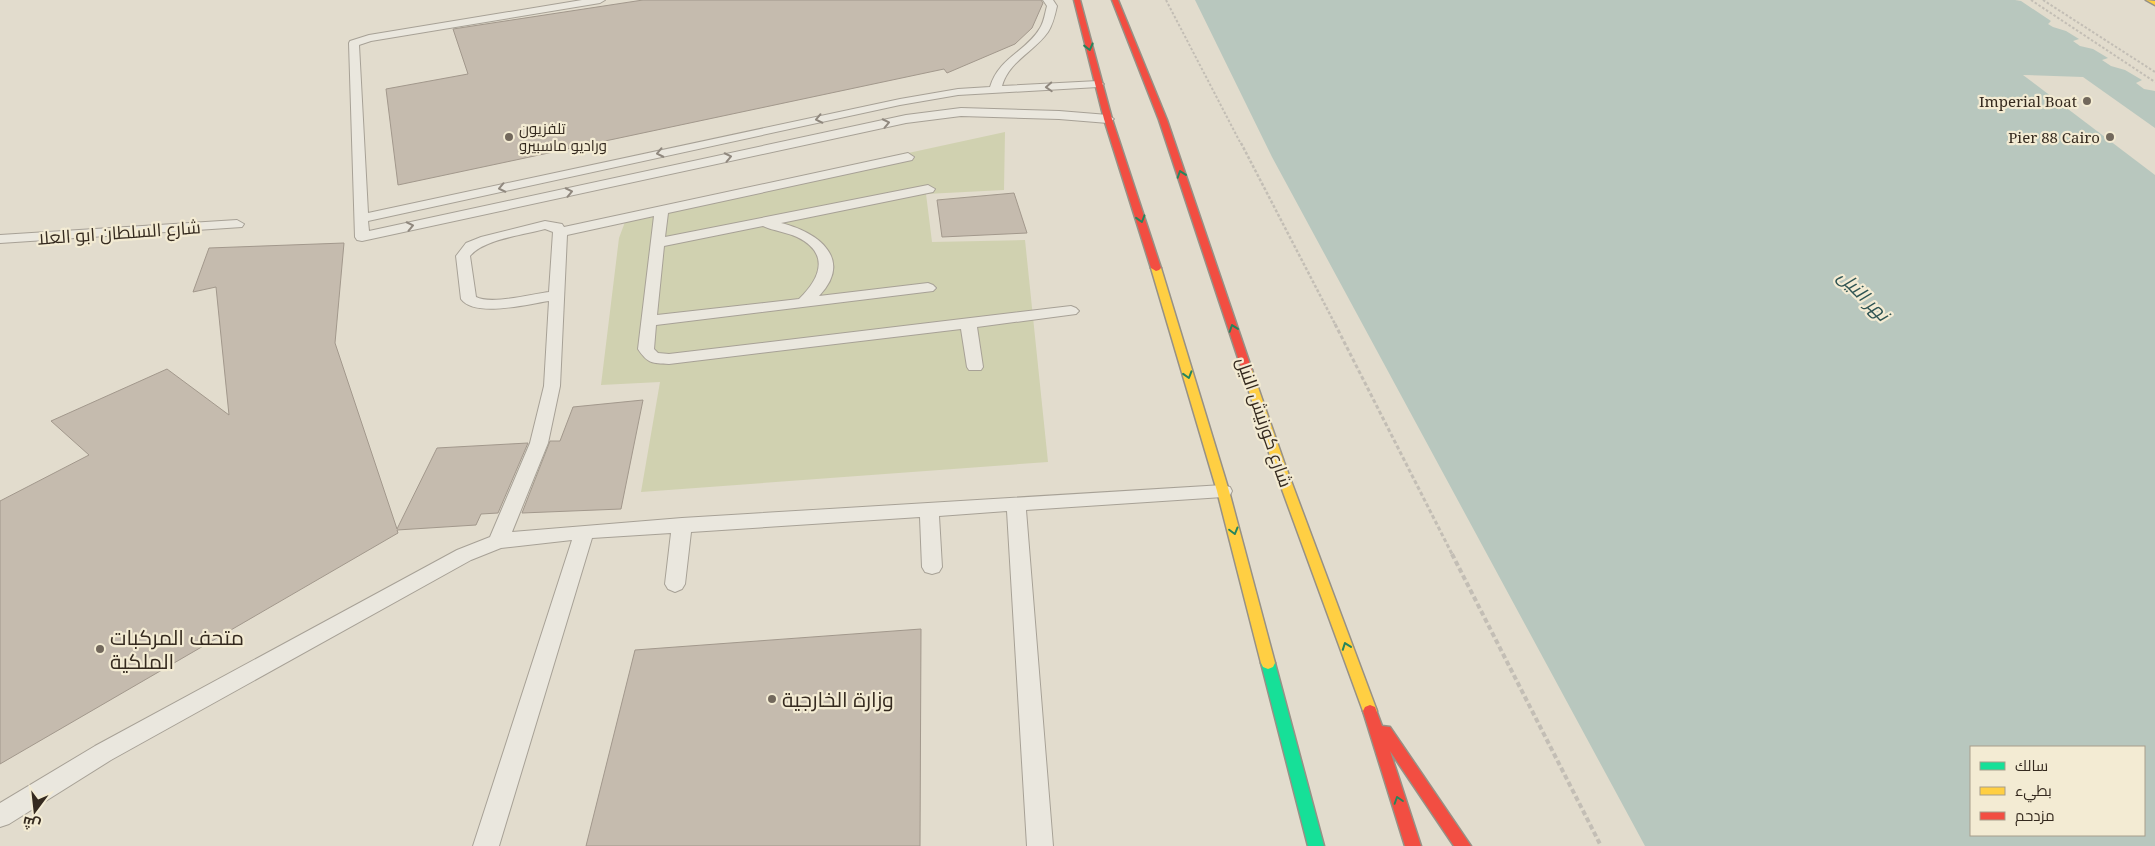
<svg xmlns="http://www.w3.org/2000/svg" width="2155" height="846" viewBox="0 0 2155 846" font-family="'Noto Serif',Cairo,serif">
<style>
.green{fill:#d0d1b0}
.water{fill:#b8c7be;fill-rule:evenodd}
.pier{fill:#e2dccd}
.building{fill:#c5bbae;stroke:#a2988c}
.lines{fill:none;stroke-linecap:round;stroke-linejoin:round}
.lane-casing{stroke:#a7a196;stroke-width:2}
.fast-casing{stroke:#979186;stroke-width:3}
.slow-casing{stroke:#979186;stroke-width:3}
.jam-casing{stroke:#979186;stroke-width:3}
.path-far3{stroke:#c3beb5;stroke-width:2;stroke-dasharray:2.5 2;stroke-linecap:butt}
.path-far2{stroke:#c3beb5;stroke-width:2.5;stroke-dasharray:3 2;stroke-linecap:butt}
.path-far1{stroke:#c3beb5;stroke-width:3;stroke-dasharray:4 2.5;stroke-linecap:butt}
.path{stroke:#c3beb5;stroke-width:4;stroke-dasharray:5 3;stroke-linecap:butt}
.lane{fill:#eae7de;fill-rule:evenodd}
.fast{fill:#16e098;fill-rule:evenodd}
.slow{fill:#ffcf43;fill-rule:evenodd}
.jam{fill:#f24e42;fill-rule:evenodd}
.oneway{stroke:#26855c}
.oneway2{stroke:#90887e}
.poi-dot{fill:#72685c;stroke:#f3ebd3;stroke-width:2}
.labels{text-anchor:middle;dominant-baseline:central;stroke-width:4.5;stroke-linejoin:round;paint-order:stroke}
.far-poi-label{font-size:15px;fill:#352a1f;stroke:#f3ebd3;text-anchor:end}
.street-label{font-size:18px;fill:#352a1f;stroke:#f3ebd3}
.water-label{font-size:19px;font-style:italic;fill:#2f5453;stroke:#f3ebd3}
.near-poi-label{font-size:21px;fill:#352a1f;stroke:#f3ebd3;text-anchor:start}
</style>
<rect width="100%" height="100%" fill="#e2dccd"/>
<polygon class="green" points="1005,132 1004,190 926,194 932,242 1025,240 1048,462 641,492 660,382 601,385 619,238 628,214"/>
<path class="water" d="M 1195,0 L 2015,0 L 2021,1 L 2051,21 L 2048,24 L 2053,27 L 2066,31 L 2079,39 L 2073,41 L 2080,46 L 2093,49 L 2108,58 L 2102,60 L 2111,66 L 2125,70 L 2142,80 L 2136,83 L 2144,89 L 2155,91 L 2155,846 L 1645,846 L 1272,157 ZM 1971,747 L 2144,747 L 2144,835 L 1971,835 Z"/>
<polygon class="pier" points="2023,75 2083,77 2155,128 2155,175"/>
<g class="building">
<polygon points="643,0 1041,0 1043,3 1032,28 1015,44 947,73 944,69 398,185 386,89 468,74 453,29"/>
<polygon points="1014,193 1027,233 942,237 937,200"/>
<polygon points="344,243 335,343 397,529 437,448 528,443 498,513 481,514 476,525 397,530 398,533 0,764 0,501 89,455 51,421 167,369 229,415 216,287 193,292 209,248"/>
<polygon points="643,400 621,509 522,513 550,441 560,441 573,407"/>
<polygon points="921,629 920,846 586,846 635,650"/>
</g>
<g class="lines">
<g class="lane-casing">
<g id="lane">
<path d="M 582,0 L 605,0 L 600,3 L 371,41 L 359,45 L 368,213 L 900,99 L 958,89 L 990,87 C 999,57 1026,52 1040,28 C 1044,22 1045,13 1047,6 L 1043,0 L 1053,0 L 1057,6 C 1055,15 1053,24 1048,32 C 1034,52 1009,61 1002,86 L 1098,81 L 1104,84 L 1098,87 L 958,95 L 900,105 L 368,221 L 369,231 L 906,115 L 961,108 L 1059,111 L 1108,115 L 1114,119 L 1108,123 L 1059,119 L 961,116 L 906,123 L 362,241 L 357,240 L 355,237 L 349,43 L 350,41 L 369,35 Z"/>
<path d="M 908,153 L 914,157 L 912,160 L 668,213 L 665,237 L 928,185 L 935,189 L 933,192 L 781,223 C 818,232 854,259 819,296 L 928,283 L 933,285 L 936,288 L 933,291 L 656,325 L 654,349 L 658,353 L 669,354 L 1071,306 L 1076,308 L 1079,311 L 1076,314 L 977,327 L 983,367 L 981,370 L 969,370 L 967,367 L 961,329 L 669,364 C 652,363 648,364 638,349 L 654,216 L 567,235 L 560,386 L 548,443 L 512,532 L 682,518 L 1223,485 L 1230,487 L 1232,491 L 1230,495 L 1223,497 L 1026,510 L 1053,846 L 1027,846 L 1007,511 L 939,516 L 942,567 L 939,572 L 932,574 L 925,572 L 922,567 L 920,517 L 691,532 L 685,584 L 682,589 L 675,592 L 668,589 L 665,584 L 671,533 L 592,538 L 499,846 L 473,846 L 572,540 L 501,548 L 471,560 L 111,760 L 9,824 L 0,827 L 0,803 L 95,746 L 457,550 L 490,537 L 530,443 L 544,386 L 549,301 C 528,304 475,318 461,299 L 456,256 L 466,243 L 481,237 L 545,221 L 562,224 L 564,227 ZM 763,226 C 774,231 786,232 797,237 C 830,253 821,278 799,299 L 657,315 L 664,246 ZM 545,229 L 553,232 L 549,292 C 532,294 491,305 476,297 L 470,256 C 484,239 524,235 545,229 Z"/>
<polygon points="237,220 244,224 242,227 0,243 0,235"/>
</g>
</g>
<g class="fast-casing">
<polygon id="fast" points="1268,657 1273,659 1275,663 1324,846 1308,846 1261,663 1263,659"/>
</g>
<g class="slow-casing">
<g id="slow">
<polygon points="2146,0 2155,1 2155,5"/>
<polygon points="1156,265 1161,268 1229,491 1275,663 1273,667 1268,669 1263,667 1261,663 1217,491 1151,268"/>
<polygon points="1247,367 1252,370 1284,462 1377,711 1375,715 1370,717 1365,715 1363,711 1272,462 1242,370"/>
</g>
</g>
<g class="jam-casing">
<g id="jam">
<polygon points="1074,0 1080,0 1112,119 1161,268 1159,270 1156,271 1151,268 1104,119"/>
<polygon points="1112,0 1118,0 1167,120 1252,370 1251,372 1243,372 1242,370 1159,120"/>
<polygon points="1370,705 1375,707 1382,726 1390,727 1471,846 1454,846 1390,751 1421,846 1405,846 1363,711 1365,707"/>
</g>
</g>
<g class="path-far3">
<polyline points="1166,0 1241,144"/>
<polyline points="2031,0 2155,82"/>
<polyline points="2043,0 2155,72"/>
</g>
<polyline class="path-far2" points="1241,143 1336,326"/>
<polyline class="path-far1" points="1335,324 1453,556"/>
<polyline class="path" points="1452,554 1601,846"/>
<use href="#lane" class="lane"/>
<use href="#fast" class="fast"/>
<use href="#slow" class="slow"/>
<use href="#jam" class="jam"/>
</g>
<defs><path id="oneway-chevron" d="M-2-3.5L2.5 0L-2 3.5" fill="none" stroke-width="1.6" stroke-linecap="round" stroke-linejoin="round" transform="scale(1.25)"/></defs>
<g class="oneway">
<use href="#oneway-chevron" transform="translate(1089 47) rotate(76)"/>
<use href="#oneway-chevron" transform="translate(1181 174) rotate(-109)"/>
<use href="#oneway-chevron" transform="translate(1141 219) rotate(73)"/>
<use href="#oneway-chevron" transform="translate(1233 328) rotate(-109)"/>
<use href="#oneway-chevron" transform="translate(1188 375) rotate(73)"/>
<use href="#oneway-chevron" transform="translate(1234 531) rotate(75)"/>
<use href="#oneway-chevron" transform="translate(1346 646) rotate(-110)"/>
<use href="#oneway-chevron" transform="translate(1398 800) rotate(-108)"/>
</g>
<g class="oneway2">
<use href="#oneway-chevron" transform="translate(1049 87) rotate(177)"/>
<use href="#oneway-chevron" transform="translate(819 119) rotate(168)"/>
<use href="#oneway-chevron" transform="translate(886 123) rotate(-12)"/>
<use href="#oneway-chevron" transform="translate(660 153) rotate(168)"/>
<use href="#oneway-chevron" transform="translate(728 157) rotate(-12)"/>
<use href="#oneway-chevron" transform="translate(502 188) rotate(168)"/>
<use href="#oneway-chevron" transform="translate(569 192) rotate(-12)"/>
<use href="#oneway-chevron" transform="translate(410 226) rotate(-12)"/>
</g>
<g class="poi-dot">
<circle cx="2087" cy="101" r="5"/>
<circle cx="509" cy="137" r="5"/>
<circle cx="2110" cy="137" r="5"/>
<circle cx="100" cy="649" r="5"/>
<circle cx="772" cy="699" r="5"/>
</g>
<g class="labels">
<g class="far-poi-label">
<text x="2077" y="101">Imperial Boat</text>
<text x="519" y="128" text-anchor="start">تلفزيون<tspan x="519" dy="17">وراديو ماسبيرو</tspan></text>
<text x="2100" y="137">Pier 88 Cairo</text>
</g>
<g class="street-label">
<text transform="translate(119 232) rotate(-4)">شارع السلطان ابو العلا</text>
<text transform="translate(1265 422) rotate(71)">شارع كورنيش النيل</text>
</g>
<g class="water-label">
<text transform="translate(1864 295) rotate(45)">نهر النيل</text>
</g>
<g class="near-poi-label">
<text x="110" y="637">متحف المركبات<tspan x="110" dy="24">الملكية</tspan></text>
<text x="782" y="699">وزارة الخارجية</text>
</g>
</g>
<rect x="1970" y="746" width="175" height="90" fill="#f3ebd3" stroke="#a79e8b"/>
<rect x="1980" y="762" width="25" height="8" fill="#16e098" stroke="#a79e8b"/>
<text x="2015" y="771" font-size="15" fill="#352a1f">سالك</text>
<rect x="1980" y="787" width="25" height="8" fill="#ffcf43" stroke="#a79e8b"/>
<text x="2015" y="796" font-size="15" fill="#352a1f">بطيء</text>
<rect x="1980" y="812" width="25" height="8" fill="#f24e42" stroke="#a79e8b"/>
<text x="2015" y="821" font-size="15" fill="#352a1f">مزدحم</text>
<g transform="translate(35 811) rotate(195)" stroke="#f3ebd3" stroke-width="4" paint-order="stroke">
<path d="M0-4L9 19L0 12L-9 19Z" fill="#352a1f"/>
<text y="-8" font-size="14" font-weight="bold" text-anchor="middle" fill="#352a1f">ش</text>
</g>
</svg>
